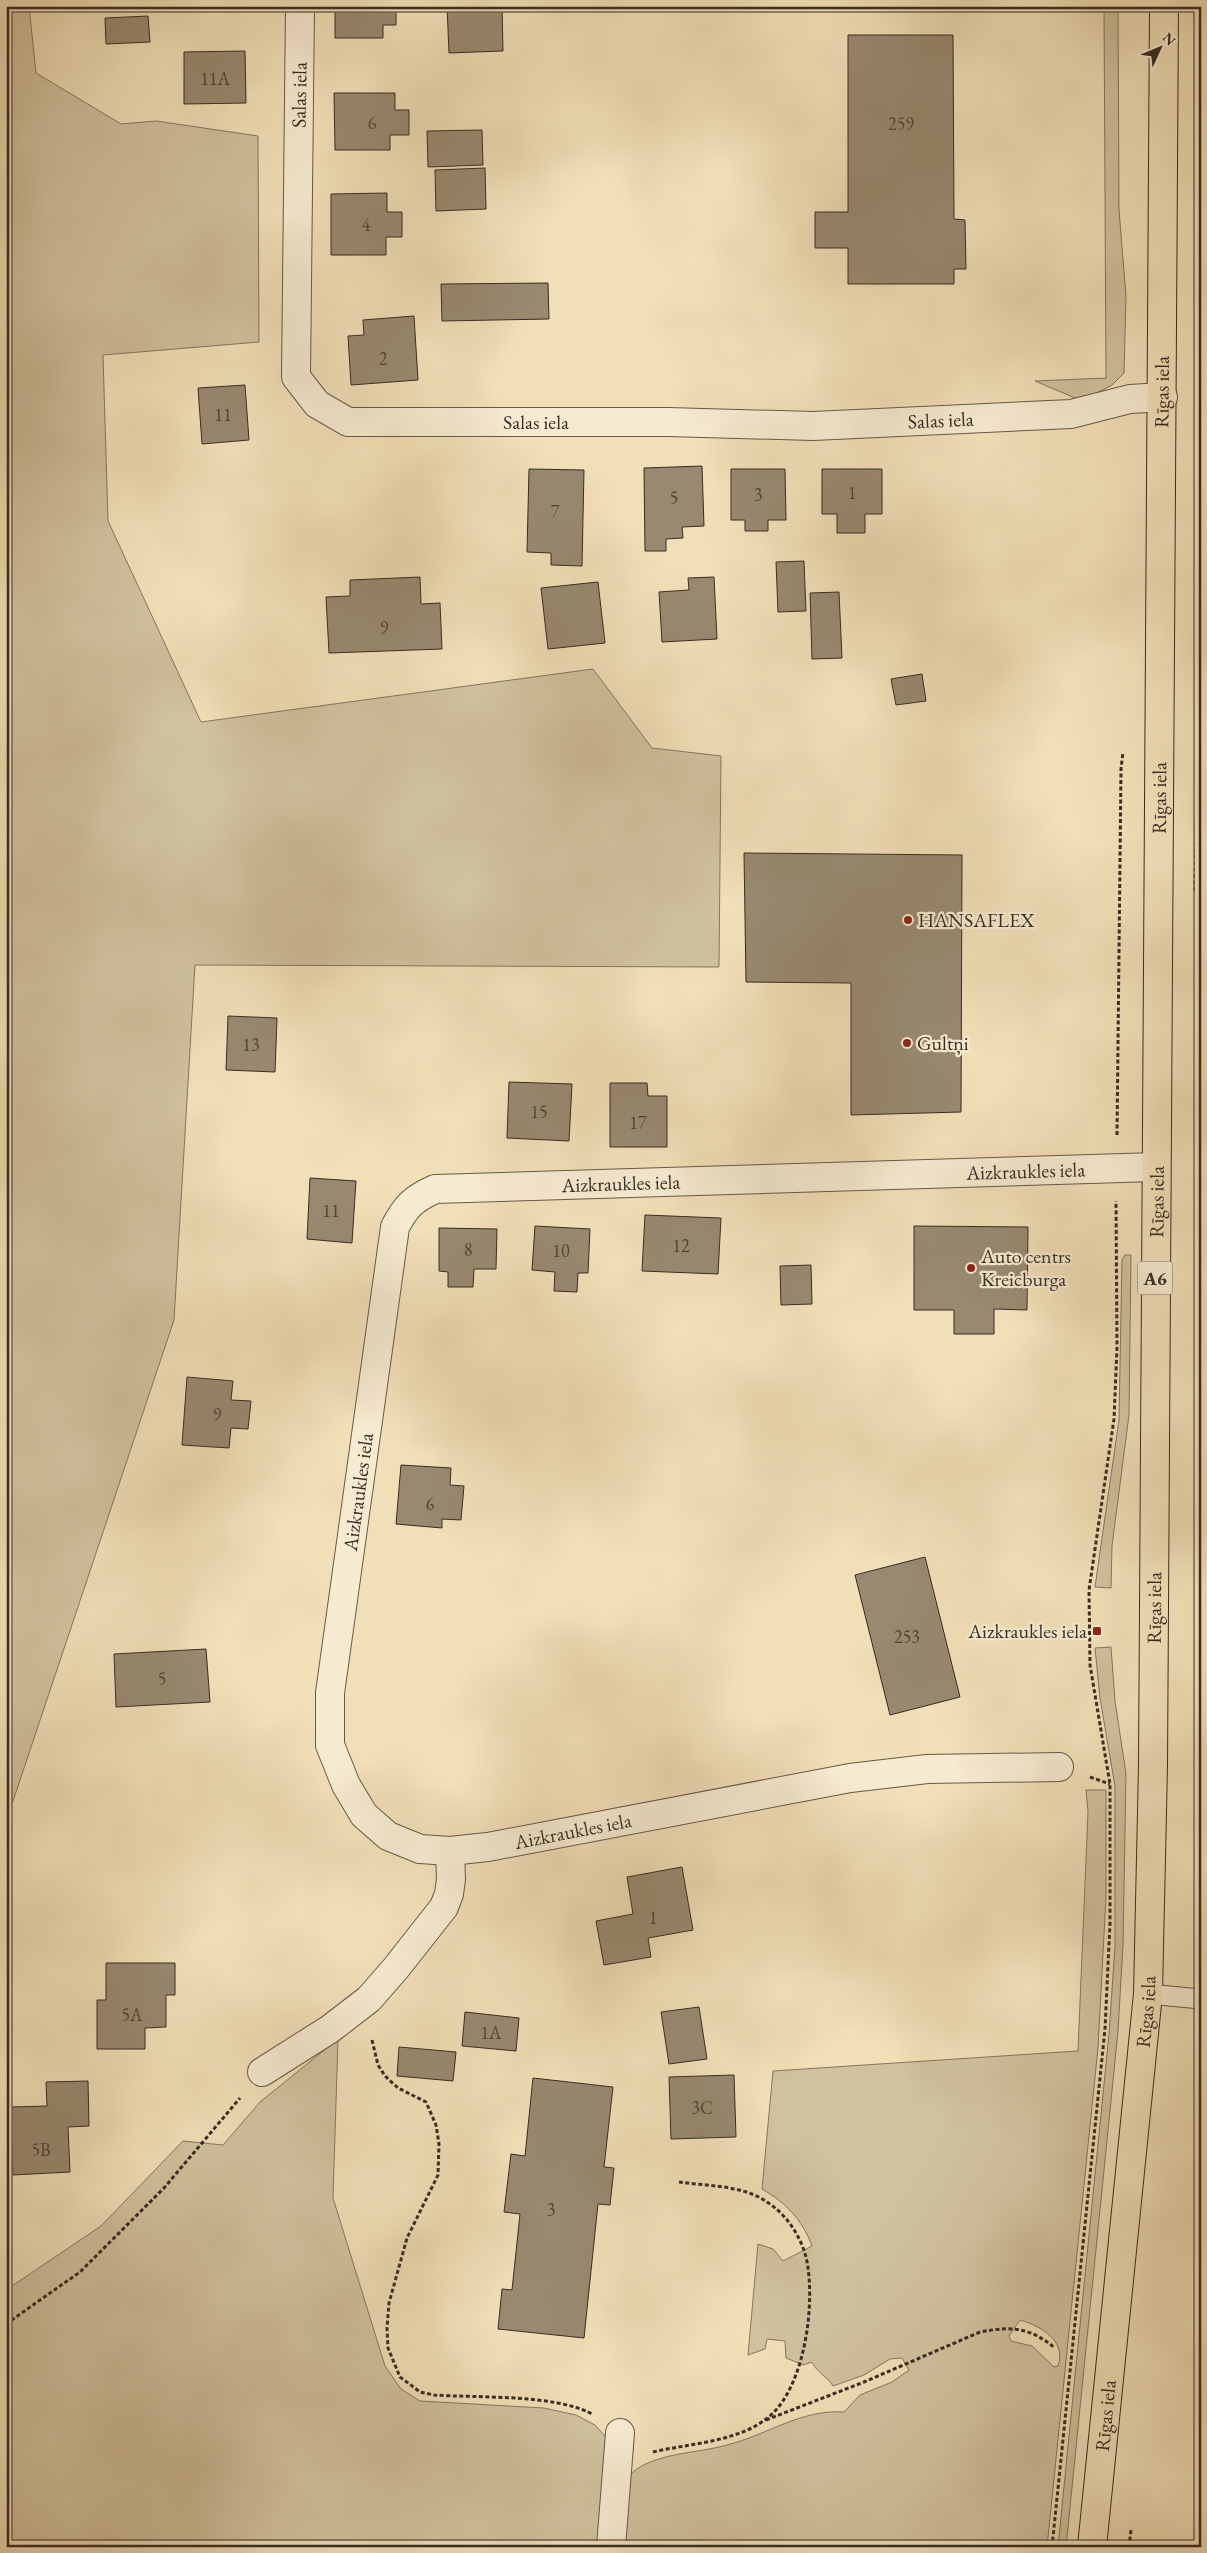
<svg xmlns="http://www.w3.org/2000/svg" width="1207" height="2553" viewBox="0 0 1207 2553" font-family="'EB Garamond',serif">
<style>
.green{fill:#d1c19e;stroke:#847661;fill-rule:evenodd}
.building{fill:#988970;stroke:#372c24}
.lines{fill:none;stroke-linecap:round;stroke-linejoin:round}
.lane-casing{stroke:#665949;stroke-width:21}
.street-casing{stroke:#665949;stroke-width:30}
.highway-casing{stroke:#372c24;stroke-width:30}
.path{stroke:#372c24;stroke-width:3;stroke-dasharray:4 2.5;stroke-linecap:butt}
.lane{stroke:#f6ead0;stroke-width:19}
.street{stroke:#f6ead0;stroke-width:28}
.highway{stroke:#f1dfb7;stroke-width:28}
.poi-dot{fill:#8f2418;stroke:#f6ead0;stroke-width:2}
.labels{text-anchor:middle;dominant-baseline:central;stroke-width:4.5;stroke-linejoin:round;paint-order:stroke}
.number-label{font-size:18px;fill:#4f4337}
.shield{fill:#f6ead0;stroke:#706558;stroke-width:1}
.shield-label{font-size:19px;font-weight:bold;fill:#372c24}
.street-label{font-size:20px;fill:#372c24;stroke:#f6ead0}
.poi-label{font-size:20px;fill:#372c24;stroke:#f6ead0;text-anchor:start}
</style>
<rect width="100%" height="100%" fill="#f1dfb7"/>
<filter id="stains"><feTurbulence type="fractalNoise" baseFrequency=".004" numOctaves="4"/><feColorMatrix values="0 0 0 0 .2 0 0 0 0 .09 0 0 0 0 .02 0 0 0 .5 -.17"/></filter>
<radialGradient id="worn" r=".72"><stop offset=".6" stop-color="#630" stop-opacity="0"/><stop offset="1" stop-color="#630" stop-opacity=".3"/></radialGradient>
<g class="green">
<polygon points="6,6 29,6 36,73 121,124 156,121 258,136 259,342 103,355 108,521 201,722 593,669 652,748 721,756 719,967 195,965 174,1320 6,1822 6,332 11,280 6,279"/>
<polygon points="1104,6 1118,6 1119,210 1126,296 1124,373 1112,385 1082,401 1035,381 1106,378"/>
<polygon points="1125,1255 1131,1255 1129,1415 1112,1546 1111,1588 1095,1587 1119,1420 1122,1260"/>
<polygon points="1111,1647 1115,1701 1126,1774 1123,1945 1118,2031 1066,2547 1058,2547 1109,2034 1115,1946 1115,1786 1100,1698 1095,1648"/>
<path d="M 1086,1790 L 1106,1790 L 1106,1897 L 1098,2048 L 1047,2547 L 620,2547 C 622,2528 620,2485 632,2473 C 653,2453 700,2453 727,2445 C 767,2435 801,2409 844,2412 L 860,2395 L 892,2382 L 909,2370 L 902,2358 L 890,2359 L 864,2375 L 833,2386 C 827,2376 817,2373 812,2362 L 803,2365 L 786,2358 L 785,2341 L 767,2339 L 765,2349 L 748,2355 L 758,2244 L 773,2249 L 783,2261 L 812,2246 C 802,2219 786,2203 762,2189 L 773,2071 L 1078,2051 L 1088,1812 ZM 1020,2320 C 1041,2326 1067,2341 1058,2366 L 1054,2367 L 1032,2346 L 1011,2341 L 1009,2336 Z"/>
<polygon points="338,2039 333,2198 385,2366 401,2389 420,2401 544,2408 576,2415 595,2425 607,2438 601,2547 6,2547 6,2290 101,2226 183,2141 223,2145 260,2102"/>
</g>
<g class="building">
<polygon points="335,6 396,6 396,25 383,25 383,38 335,38"/>
<polygon points="447,6 502,6 503,51 449,53"/>
<polygon points="148,16 150,42 106,44 105,18"/>
<polygon points="848,35 953,35 954,219 965,220 966,269 954,269 954,284 848,284 848,248 815,248 815,212 848,212"/>
<polygon points="245,51 246,103 184,104 184,52"/>
<polygon points="334,93 395,93 395,110 409,110 409,135 390,135 390,150 335,150"/>
<polygon points="482,130 483,165 428,167 427,131"/>
<polygon points="485,168 486,209 436,211 435,170"/>
<polygon points="387,193 387,212 402,212 402,237 386,237 386,255 331,255 331,194"/>
<polygon points="548,283 549,319 442,321 441,284"/>
<polygon points="414,316 418,380 351,385 348,336 364,335 363,320"/>
<polygon points="245,385 249,440 202,444 198,388"/>
<polygon points="702,466 704,526 682,527 683,538 666,539 666,551 645,551 644,468"/>
<polygon points="529,469 584,470 582,566 551,565 551,553 527,552"/>
<polygon points="731,469 785,469 786,520 768,520 768,531 745,531 745,520 731,520"/>
<polygon points="822,469 882,469 882,514 865,514 865,533 837,533 837,514 822,514"/>
<polygon points="804,561 806,611 778,612 776,562"/>
<polygon points="420,577 421,604 440,603 442,649 329,653 326,597 350,596 350,580"/>
<polygon points="714,577 717,639 662,642 659,592 689,590 688,578"/>
<polygon points="598,582 605,643 548,649 541,588"/>
<polygon points="839,592 842,658 812,659 810,593"/>
<polygon points="922,674 926,701 896,705 891,679"/>
<polygon points="744,853 962,855 961,1112 851,1115 851,983 746,982"/>
<polygon points="228,1016 277,1018 275,1072 226,1070"/>
<polygon points="509,1082 572,1084 569,1141 507,1138"/>
<polygon points="610,1083 647,1083 648,1096 667,1096 667,1147 610,1147"/>
<polygon points="310,1178 356,1181 352,1243 307,1239"/>
<polygon points="645,1215 721,1218 718,1274 642,1271"/>
<polygon points="535,1226 590,1229 588,1273 578,1273 577,1292 554,1291 555,1272 532,1270"/>
<polygon points="914,1226 1028,1227 1027,1310 994,1309 994,1334 954,1334 954,1310 914,1310"/>
<polygon points="439,1228 497,1229 496,1269 474,1269 473,1287 448,1287 448,1272 439,1271"/>
<polygon points="811,1265 812,1304 781,1305 780,1266"/>
<polygon points="187,1377 233,1381 231,1400 251,1401 248,1429 231,1428 229,1448 182,1445"/>
<polygon points="401,1465 451,1468 450,1485 464,1486 461,1520 442,1519 442,1528 396,1524"/>
<polygon points="925,1557 960,1697 890,1715 855,1575"/>
<polygon points="206,1649 210,1702 116,1707 114,1654"/>
<polygon points="682,1867 693,1930 648,1938 651,1957 604,1965 596,1921 633,1914 627,1877"/>
<polygon points="106,1963 175,1963 175,1995 166,1995 166,2027 145,2028 145,2049 97,2049 97,2000 106,2000"/>
<polygon points="699,2007 707,2059 669,2064 661,2012"/>
<polygon points="465,2012 519,2018 516,2051 462,2046"/>
<polygon points="399,2047 456,2052 453,2081 397,2076"/>
<polygon points="734,2075 736,2137 671,2139 669,2077"/>
<polygon points="533,2078 613,2087 604,2167 614,2168 610,2205 598,2204 584,2338 498,2329 502,2289 512,2290 520,2214 504,2212 511,2154 525,2156"/>
<polygon points="88,2081 89,2126 68,2127 70,2172 13,2175 10,2107 47,2106 46,2082"/>
</g>
<g class="lines">
<g class="lane-casing">
<polyline id="lane" points="1148,1994 1201,1999"/>
</g>
<g class="street-casing">
<g id="street">
<path id="s1" d="M 300,6 L 296,377 L 317,404 L 348,422 L 668,422 L 813,426 L 1071,414 L 1130,399 L 1163,397"/>
<path id="s2" d="M 1059,1767 L 927,1769 L 850,1778 L 488,1847 L 450,1851 L 420,1849 L 388,1836 L 364,1815 L 346,1785 L 330,1745 L 330,1693 L 395,1227 C 406,1206 413,1199 435,1189 L 1156,1167"/>
<polyline points="262,2072 330,2029 369,1999 396,1968 444,1907 449,1894 451,1879 450,1851"/>
<polyline points="611,2547 620,2433"/>
</g>
</g>
<g class="highway-casing">
<g id="highway">
<path id="s3" d="M 1092,2547 L 1148,1994 L 1153,1766 L 1164,6"/>
</g>
</g>
<g class="path">
<polyline points="1195,891 1201,576"/>
<polyline points="1117,1135 1121,769 1123,752"/>
<polyline points="1090,1777 1110,1784"/>
<path d="M 372,2040 L 378,2065 L 385,2076 L 398,2088 L 426,2102 L 436,2125 L 439,2144 L 438,2175 L 407,2238 L 389,2303 L 387,2328 L 388,2348 L 400,2377 L 420,2392 L 434,2395 C 478,2398 555,2394 592,2414"/>
<polyline points="6,2324 80,2272 164,2188 240,2098"/>
<path d="M 766,2420 L 864,2382 L 980,2332 C 1012,2326 1029,2327 1055,2348"/>
<path d="M 653,2452 C 691,2443 741,2442 771,2415 C 806,2383 816,2300 806,2257 C 800,2235 786,2214 767,2202 C 743,2185 707,2186 679,2182"/>
<polyline points="1052,2547 1105,2029 1110,1923 1110,1784 1090,1665 1089,1590 1114,1419 1117,1347 1116,1201"/>
<polyline points="1129,2547 1131,2530"/>
</g>
<use href="#lane" class="lane"/>
<use href="#street" class="street"/>
<use href="#highway" class="highway"/>
</g>
<g class="poi-dot">
<circle cx="908" cy="920" r="5"/>
<circle cx="907" cy="1043" r="5"/>
<circle cx="971" cy="1268" r="5"/>
<rect x="1092" y="1626" width="10" height="10" rx="2.5"/>
</g>
<g class="labels">
<g class="number-label">
<text x="215" y="78">11A</text>
<text x="372" y="122">6</text>
<text x="901" y="123">259</text>
<text x="366" y="224">4</text>
<text x="383" y="358">2</text>
<text x="223" y="414">11</text>
<text x="852" y="492">1</text>
<text x="758" y="494">3</text>
<text x="674" y="497">5</text>
<text x="555" y="511">7</text>
<text x="384" y="627">9</text>
<text x="251" y="1044">13</text>
<text x="539" y="1111">15</text>
<text x="638" y="1122">17</text>
<text x="331" y="1210">11</text>
<text x="681" y="1245">12</text>
<text x="468" y="1249">8</text>
<text x="561" y="1250">10</text>
<text x="217" y="1414">9</text>
<text x="430" y="1503">6</text>
<text x="907" y="1636">253</text>
<text x="162" y="1678">5</text>
<text x="653" y="1917">1</text>
<text x="132" y="2014">5A</text>
<text x="491" y="2032">1A</text>
<text x="702" y="2107">3C</text>
<text x="41" y="2149">5B</text>
<text x="551" y="2209">3</text>
</g>
<rect class="shield" x="1137.5" y="1261.5" width="35" height="33" rx="4"/>
<g class="shield-label">
<text x="1155" y="1278">A6</text>
</g>
<g class="street-label">
<text transform="translate(299 95) rotate(-89)">Salas iela</text>
<text stroke="none"><textPath href="#s3" startOffset="2158">Rīgas iela</textPath></text>
<text stroke="none"><textPath href="#s1" startOffset="1034">Salas iela</textPath></text>
<text stroke="none"><textPath href="#s1" startOffset="629">Salas iela</textPath></text>
<text stroke="none"><textPath href="#s3" startOffset="1752">Rīgas iela</textPath></text>
<text stroke="none"><textPath href="#s2" startOffset="1961">Aizkraukles iela</textPath></text>
<text stroke="none"><textPath href="#s2" startOffset="1556">Aizkraukles iela</textPath></text>
<text stroke="none"><textPath href="#s3" startOffset="1348">Rīgas iela</textPath></text>
<text stroke="none"><textPath href="#s2" startOffset="1046">Aizkraukles iela</textPath></text>
<text stroke="none"><textPath href="#s3" startOffset="942">Rīgas iela</textPath></text>
<text transform="translate(573 1831) rotate(-11)">Aizkraukles iela</text>
<text stroke="none"><textPath href="#s3" startOffset="538">Rīgas iela</textPath></text>
<text stroke="none"><textPath href="#s3" startOffset="132">Rīgas iela</textPath></text>
</g>
<g class="poi-label">
<text x="918" y="920">HANSAFLEX</text>
<text x="917" y="1043">Gultņi</text>
<text x="981" y="1256">Auto centrs<tspan x="981" dy="23">Kreicburga</tspan></text>
<text x="1087" y="1631" text-anchor="end">Aizkraukles iela</text>
</g>
</g>
<rect width="1207" height="2553" fill="none" stroke="#f1dfb7" stroke-width="25"/>
<rect x="8" y="8" width="1192" height="2538" fill="none" stroke="#372c24" stroke-width="2.5"/>
<rect x="12" y="12" width="1182" height="2528" fill="none" stroke="#372c24"/>
<g transform="translate(1160 48) rotate(46)" stroke="#f6ead0" stroke-width="4" paint-order="stroke">
<path d="M0-4L9 19L0 12L-9 19Z" fill="#372c24"/>
<text y="-8" font-size="14" font-weight="bold" text-anchor="middle" fill="#372c24">N</text>
</g>
<rect width="100%" height="100%" filter="url(#stains)"/>
<rect width="100%" height="100%" fill="url(#worn)"/>
</svg>
